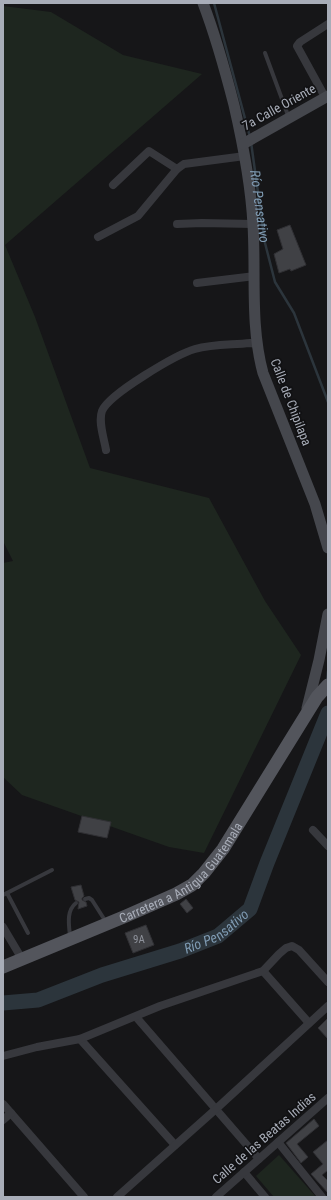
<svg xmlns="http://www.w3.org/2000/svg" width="331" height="1200" viewBox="0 0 331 1200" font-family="'Roboto Condensed',sans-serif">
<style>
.green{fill:#1e261f}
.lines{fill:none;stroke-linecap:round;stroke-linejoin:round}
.stream{stroke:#2c353c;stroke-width:2.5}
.river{stroke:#2c353c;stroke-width:15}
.building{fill:#404145;stroke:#303034}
.lane{stroke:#37383d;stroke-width:4}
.street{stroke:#37383d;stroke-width:8}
.secondary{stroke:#45474d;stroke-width:11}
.primary{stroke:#53555c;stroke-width:13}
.labels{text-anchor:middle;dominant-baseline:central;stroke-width:3.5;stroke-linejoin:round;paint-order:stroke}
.number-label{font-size:11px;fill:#8e929b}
.street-label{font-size:13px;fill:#a8adb8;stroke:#111113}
.water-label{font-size:14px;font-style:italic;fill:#7f9bb3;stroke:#111113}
</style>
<rect width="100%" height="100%" fill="#161618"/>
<g class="green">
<polygon points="3,6 51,12 123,55 202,74 5,245 35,317 90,468 209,498 265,601 301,655 204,853 169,847 22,795 3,777 3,563 13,561 3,541"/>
<polygon points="279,1155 316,1197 274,1197 256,1176"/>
</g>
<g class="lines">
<g class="stream">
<polyline points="214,3 250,137"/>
<path id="s1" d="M 251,142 L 265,243 L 275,282 L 294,313 L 328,402"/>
<polyline points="327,681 328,671"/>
</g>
<path class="river" id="s2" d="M 3,1003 L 38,1000 L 102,975 L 180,951 L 218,936 L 250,909 L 267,863 L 328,713"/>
</g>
<g class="building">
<polygon points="290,225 306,265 291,271 290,269 279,273 274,254 283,249 277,230"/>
<polygon points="82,816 111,822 107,838 78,832"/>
<polygon points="81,885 84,896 82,898 82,900 86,902 87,906 78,909 79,902 75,900 71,887"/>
<polygon points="186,899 193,908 187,913 180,904"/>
<polygon points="146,925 154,945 133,953 125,933"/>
<polygon points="328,1018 328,1039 318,1028"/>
<polygon points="314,1119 319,1126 297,1144 308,1157 301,1163 286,1143"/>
<polygon points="328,1140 328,1170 322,1175 328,1181 328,1193 311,1174 323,1164 313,1152"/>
</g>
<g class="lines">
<g class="lane">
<polyline points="265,53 289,118"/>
<polyline points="7,893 28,933"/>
<polyline points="3,895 52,870"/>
<polyline points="85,899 89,898 92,900 106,922"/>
<path d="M 70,936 C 69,925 66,911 76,903"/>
</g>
<g class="street">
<polyline points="325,97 297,46 300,42 328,24"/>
<polyline points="113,185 149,151 177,169"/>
<polyline points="177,224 202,223 253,224"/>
<polyline points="98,237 138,216 177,169 184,164 245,156"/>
<polyline points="197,283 255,276"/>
<path d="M 106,450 C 104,438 98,422 102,411 C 109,394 177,354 195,349 C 213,344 232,345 250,343 L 257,344"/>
<polyline points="313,830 328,846"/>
<polyline points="3,927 22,959"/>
<polyline points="263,971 309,1023"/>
<polyline points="136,1017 259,1159"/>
<polyline points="80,1039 175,1145"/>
<polyline points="3,1056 37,1047 80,1039 160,1006 263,971 279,954 286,948 292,946 299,950 328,982"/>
<polyline points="3,1104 84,1197"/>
<polyline points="3,1120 11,1113"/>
<polyline points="278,1142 322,1197"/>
<polyline points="244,1172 265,1197"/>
<polyline points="117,1197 216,1109 328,1006"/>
<polyline points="216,1197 328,1098"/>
</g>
<g class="secondary">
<path d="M 203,3 C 216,37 225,70 234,105 C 243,144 251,184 253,225 C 256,274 250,325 263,373 L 315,504 L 328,548"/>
<polyline points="243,144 328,96"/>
<polyline points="307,708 319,660 328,614"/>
</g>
<path class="primary" id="s3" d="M 3,967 L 126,916 L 176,894 L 192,885 L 204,873 L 223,849 L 317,697 L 328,685"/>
</g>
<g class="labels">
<g class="number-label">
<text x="139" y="939">9A</text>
</g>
<g class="street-label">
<text transform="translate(279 107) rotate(-29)">7a Calle Oriente</text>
<text transform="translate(291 402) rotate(69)">Calle de Chipilapa</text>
<text stroke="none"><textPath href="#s3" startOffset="205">Carretera a Antigua Guatemala</textPath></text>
<text transform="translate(264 1138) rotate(-41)">Calle de las Beatas Indias</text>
</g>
<g class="water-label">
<text stroke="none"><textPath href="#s1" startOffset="65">Río Pensativo</textPath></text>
<text stroke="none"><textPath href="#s2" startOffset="227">Río Pensativo</textPath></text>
</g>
</g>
<rect width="331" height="1200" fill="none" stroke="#a8adb8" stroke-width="8"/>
</svg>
